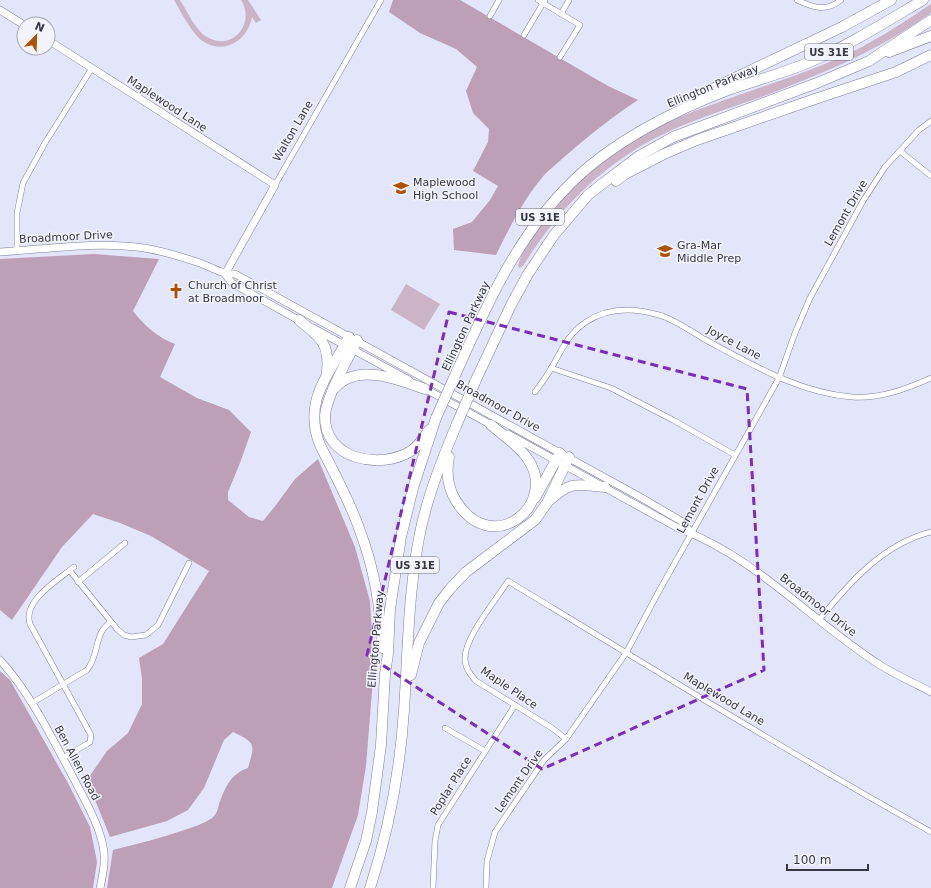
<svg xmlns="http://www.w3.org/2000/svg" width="931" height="888" viewBox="0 0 931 888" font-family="'DejaVu Sans',sans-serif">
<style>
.green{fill:#cab4c5}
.forest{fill:#bda0b8}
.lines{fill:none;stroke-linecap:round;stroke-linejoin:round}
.street-casing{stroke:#7c7e9d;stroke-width:6}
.secondary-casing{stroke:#7c7e9d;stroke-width:8}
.highway-casing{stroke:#7c7e9d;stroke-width:11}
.street{stroke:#fff;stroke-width:5}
.secondary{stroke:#fff;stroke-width:7}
.highway{stroke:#fff;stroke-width:10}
.highway-bridge-casing{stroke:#7c7e9d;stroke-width:11;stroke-linecap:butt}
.highway-bridge{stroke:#fff;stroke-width:10}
.marked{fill:none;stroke:#7b2cbf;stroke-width:3;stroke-dasharray:8 5;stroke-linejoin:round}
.labels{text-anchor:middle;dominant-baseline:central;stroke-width:3;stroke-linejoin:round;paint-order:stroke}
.shield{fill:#f3f4fb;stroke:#6f707b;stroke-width:1}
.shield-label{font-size:10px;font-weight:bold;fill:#363744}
.street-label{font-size:11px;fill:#363744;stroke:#f3f4fb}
.poi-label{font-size:11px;fill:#363744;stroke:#f3f4fb;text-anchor:start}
</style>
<rect width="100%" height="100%" fill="#e3e5fa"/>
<g class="green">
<path d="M 174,0 L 180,0 C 187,11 196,31 207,37 C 232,52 256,24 241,0 L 248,0 L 261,20 L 256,23 L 252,17 C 248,41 222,57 200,39 C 190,30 181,12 174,0 Z"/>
<path d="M 931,4 L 931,13 C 913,25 894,38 874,48 C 841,66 807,79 772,93 C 724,111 673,124 630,153 C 585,182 551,221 523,266 L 519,268 L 518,265 C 520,259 522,253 525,248 C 532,233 545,220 556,207 C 582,176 615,148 651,130 C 711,101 776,85 837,59 C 871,44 901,24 931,4 Z"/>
<polygon points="406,284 440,304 424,330 391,310"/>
</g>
<g class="forest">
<path d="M 393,0 L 460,0 L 608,86 L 638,100 C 612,117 587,137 563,158 C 556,165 547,171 541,179 C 522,202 509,229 496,255 L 454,250 L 453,229 L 472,222 L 490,200 L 498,186 L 473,171 L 488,142 L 489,129 L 473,113 L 466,91 L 477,67 L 456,49 L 420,33 L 389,12 Z"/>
<path d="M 94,254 L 159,259 L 133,311 C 145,326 157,337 175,344 L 160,377 L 197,398 L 229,410 L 251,432 L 240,463 L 228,492 L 228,500 L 249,517 L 263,521 L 276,505 L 295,479 L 318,459 L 355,547 L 370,601 L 374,667 L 366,766 L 358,815 L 332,888 L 107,888 L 113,850 C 130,846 206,827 214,816 C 217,813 218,808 219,804 C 225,788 230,774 248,768 C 255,744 256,743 233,732 L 224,740 L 204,788 L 188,810 L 167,821 L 110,837 L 87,780 L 107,751 L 128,733 L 142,704 L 142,679 L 139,658 L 163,644 L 209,571 L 151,536 L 120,523 L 93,514 L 62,547 L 12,620 L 0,610 L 0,259 Z"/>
<polygon points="0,671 10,680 69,785 90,827 97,862 93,888 0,888"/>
</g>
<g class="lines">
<g class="street-casing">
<g id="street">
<polyline points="538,0 580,25 560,57"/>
<path d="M 797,0 C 814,8 826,12 841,0"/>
<polyline points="561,14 569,0"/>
<polyline points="490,16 499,0"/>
<polyline points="524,35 545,0"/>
<polyline points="900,151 931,176"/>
<polyline points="275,185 381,0"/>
<polyline points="17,251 17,213 23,183 45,143 92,68"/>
<polyline points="551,368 611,388 673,420 735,455"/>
<path d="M 535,392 C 541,384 547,376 552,367 C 562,349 568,334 586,322 C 608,307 635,308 659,315 C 671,318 693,332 704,339 C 751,364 799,393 852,397 C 880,399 906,389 931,378"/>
<polyline points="70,571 117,629 124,635 131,637 146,635 158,625 189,563"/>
<polyline points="78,582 125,543"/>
<path d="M 819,620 C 849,583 883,544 931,532"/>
<path d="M 32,703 L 87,670 C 97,658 95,644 102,631 C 104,628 107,625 110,622"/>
<polyline points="445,728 485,751"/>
<path d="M 566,739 L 552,728 L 476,681 C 471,675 465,668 465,659 C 464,638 496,600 508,581 C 648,666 788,752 931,832"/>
<path d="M 63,758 L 87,744 L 90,742 L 91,735 L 30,624 C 22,601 59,579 74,567"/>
<polyline points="433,888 435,841 438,825 515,705"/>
<polyline points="486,888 487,861 495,832 544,760 566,739 626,653 659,591 779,378 795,333 810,298 863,201 885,167 919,130 931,121"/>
</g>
</g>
<g class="secondary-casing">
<g id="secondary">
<polyline points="0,10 24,25"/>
<polyline points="48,40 275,185 225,274"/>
<path d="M 0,252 C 49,249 95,241 144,248 C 163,251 182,257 200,263 C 213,268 221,274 235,274 L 640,497 L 681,521 L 690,531"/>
<polyline points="225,274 232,283 302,322"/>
<polyline points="313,328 409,380"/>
<polyline points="422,387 495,427"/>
<path d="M 508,434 L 678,528 C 756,557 811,621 880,665 C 896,675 914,683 931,692"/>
<path d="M 0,660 C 31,694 52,738 74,779 C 85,801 98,822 103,846 C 106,860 103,874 100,888"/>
</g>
</g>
<g class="highway-casing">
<g id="highway">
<polyline points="889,52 931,36"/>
<polyline points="701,96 716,87 842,27 891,0"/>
<polyline points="616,181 625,174 664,154 697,140 815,99 896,72 931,55"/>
<path d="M 299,320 C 320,337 330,343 327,372"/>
<path d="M 349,337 C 330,374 302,400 320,445 C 334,473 350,501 360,531 C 374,568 381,608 382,648"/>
<path d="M 357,340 C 348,359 326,397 325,416 C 324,460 381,470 411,451 C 419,446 424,437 429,430"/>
<path d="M 457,371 C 487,304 518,235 571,183 C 612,142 675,110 728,90 C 754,81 780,74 805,64 C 846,47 884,23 923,0"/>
<polyline points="475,382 511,305 528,274 554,235 588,195 602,184 639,156 673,137 817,83 869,61 931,20"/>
<path d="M 335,388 C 357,362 400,380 425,389"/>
<path d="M 449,457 C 446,472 448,488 456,501 C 493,560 560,503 527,458 C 518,445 503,435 491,425"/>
<polyline points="535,498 560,453"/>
<path d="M 550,500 C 572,480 577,485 605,487"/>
<polyline points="411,675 419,643 439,603 450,589 466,572 535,520 547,503 569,457"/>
<polyline points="350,888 366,841 372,812 381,745 385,674 388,654 390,609 401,537 413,488 436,418"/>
<path d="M 370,888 C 389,830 400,771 404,710 C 408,652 408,596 419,538 C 426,500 441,462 456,426"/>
</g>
</g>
<use href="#street" class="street"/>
<use href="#secondary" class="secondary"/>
<use href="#highway" class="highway"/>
<g class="highway-bridge-casing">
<g id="highway-bridge">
<polyline points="436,418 457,371"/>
<polyline points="456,426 475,382"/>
</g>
</g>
<use href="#highway-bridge" class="highway-bridge"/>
</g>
<path class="marked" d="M 449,312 L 747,389 L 764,670 L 542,769 L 367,655 Z"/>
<defs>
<g id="school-bare" transform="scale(1.2)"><path d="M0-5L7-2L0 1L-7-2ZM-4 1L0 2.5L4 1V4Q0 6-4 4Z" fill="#af5002" stroke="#f3f4fb" stroke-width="2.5" paint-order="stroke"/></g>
<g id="church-bare" transform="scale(1.2)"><path d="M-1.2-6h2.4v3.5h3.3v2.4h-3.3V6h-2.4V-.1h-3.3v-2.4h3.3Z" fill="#af5002" stroke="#f3f4fb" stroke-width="2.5" paint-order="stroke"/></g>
</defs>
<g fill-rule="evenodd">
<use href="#school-bare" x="401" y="188"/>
<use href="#school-bare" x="665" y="251"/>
<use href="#church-bare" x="176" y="291"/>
</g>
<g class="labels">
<g class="shield">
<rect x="805" y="44" width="48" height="16" rx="3"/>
<rect x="516" y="209" width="48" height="16" rx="3"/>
<rect x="391" y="557" width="48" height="16" rx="3"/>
</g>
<g class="shield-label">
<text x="829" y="52">US 31E</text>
<text x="540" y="217">US 31E</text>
<text x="415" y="565">US 31E</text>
</g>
<g class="street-label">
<text transform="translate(713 86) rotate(-22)">Ellington Parkway</text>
<text transform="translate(167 104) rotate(33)">Maplewood Lane</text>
<text transform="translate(293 131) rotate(-60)">Walton Lane</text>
<text transform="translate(846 213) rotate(-60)">Lemont Drive</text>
<text transform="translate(66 237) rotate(-3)">Broadmoor Drive</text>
<text transform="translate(466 326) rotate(-65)">Ellington Parkway</text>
<text transform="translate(734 343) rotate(28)">Joyce Lane</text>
<text transform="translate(498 406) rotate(29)">Broadmoor Drive</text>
<text transform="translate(698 500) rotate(-61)">Lemont Drive</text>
<text transform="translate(818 605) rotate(38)">Broadmoor Drive</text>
<text transform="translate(376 639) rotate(-85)">Ellington Parkway</text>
<text transform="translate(509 688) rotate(34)">Maple Place</text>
<text transform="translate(724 699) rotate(31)">Maplewood Lane</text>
<text transform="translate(77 763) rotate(62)">Ben Allen Road</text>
<text transform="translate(519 781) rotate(-55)">Lemont Drive</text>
<text transform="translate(451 786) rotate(-58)">Poplar Place</text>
</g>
<g class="poi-label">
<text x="413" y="182">Maplewood<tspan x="413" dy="13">High School</tspan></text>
<text x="677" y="245">Gra-Mar<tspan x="677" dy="13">Middle Prep</tspan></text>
<text x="188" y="285">Church of Christ<tspan x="188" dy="13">at Broadmoor</tspan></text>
</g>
</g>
<g transform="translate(36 36) rotate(23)"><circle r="19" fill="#f3f4fb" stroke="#a7a8b2"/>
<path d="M0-3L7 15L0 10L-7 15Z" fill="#af5002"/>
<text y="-6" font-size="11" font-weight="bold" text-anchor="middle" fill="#363744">N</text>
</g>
<path d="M787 864v6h81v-6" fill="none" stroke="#363744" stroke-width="2"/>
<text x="793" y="864" font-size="12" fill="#363744" stroke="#f3f4fb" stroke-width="3" paint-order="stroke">100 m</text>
</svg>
